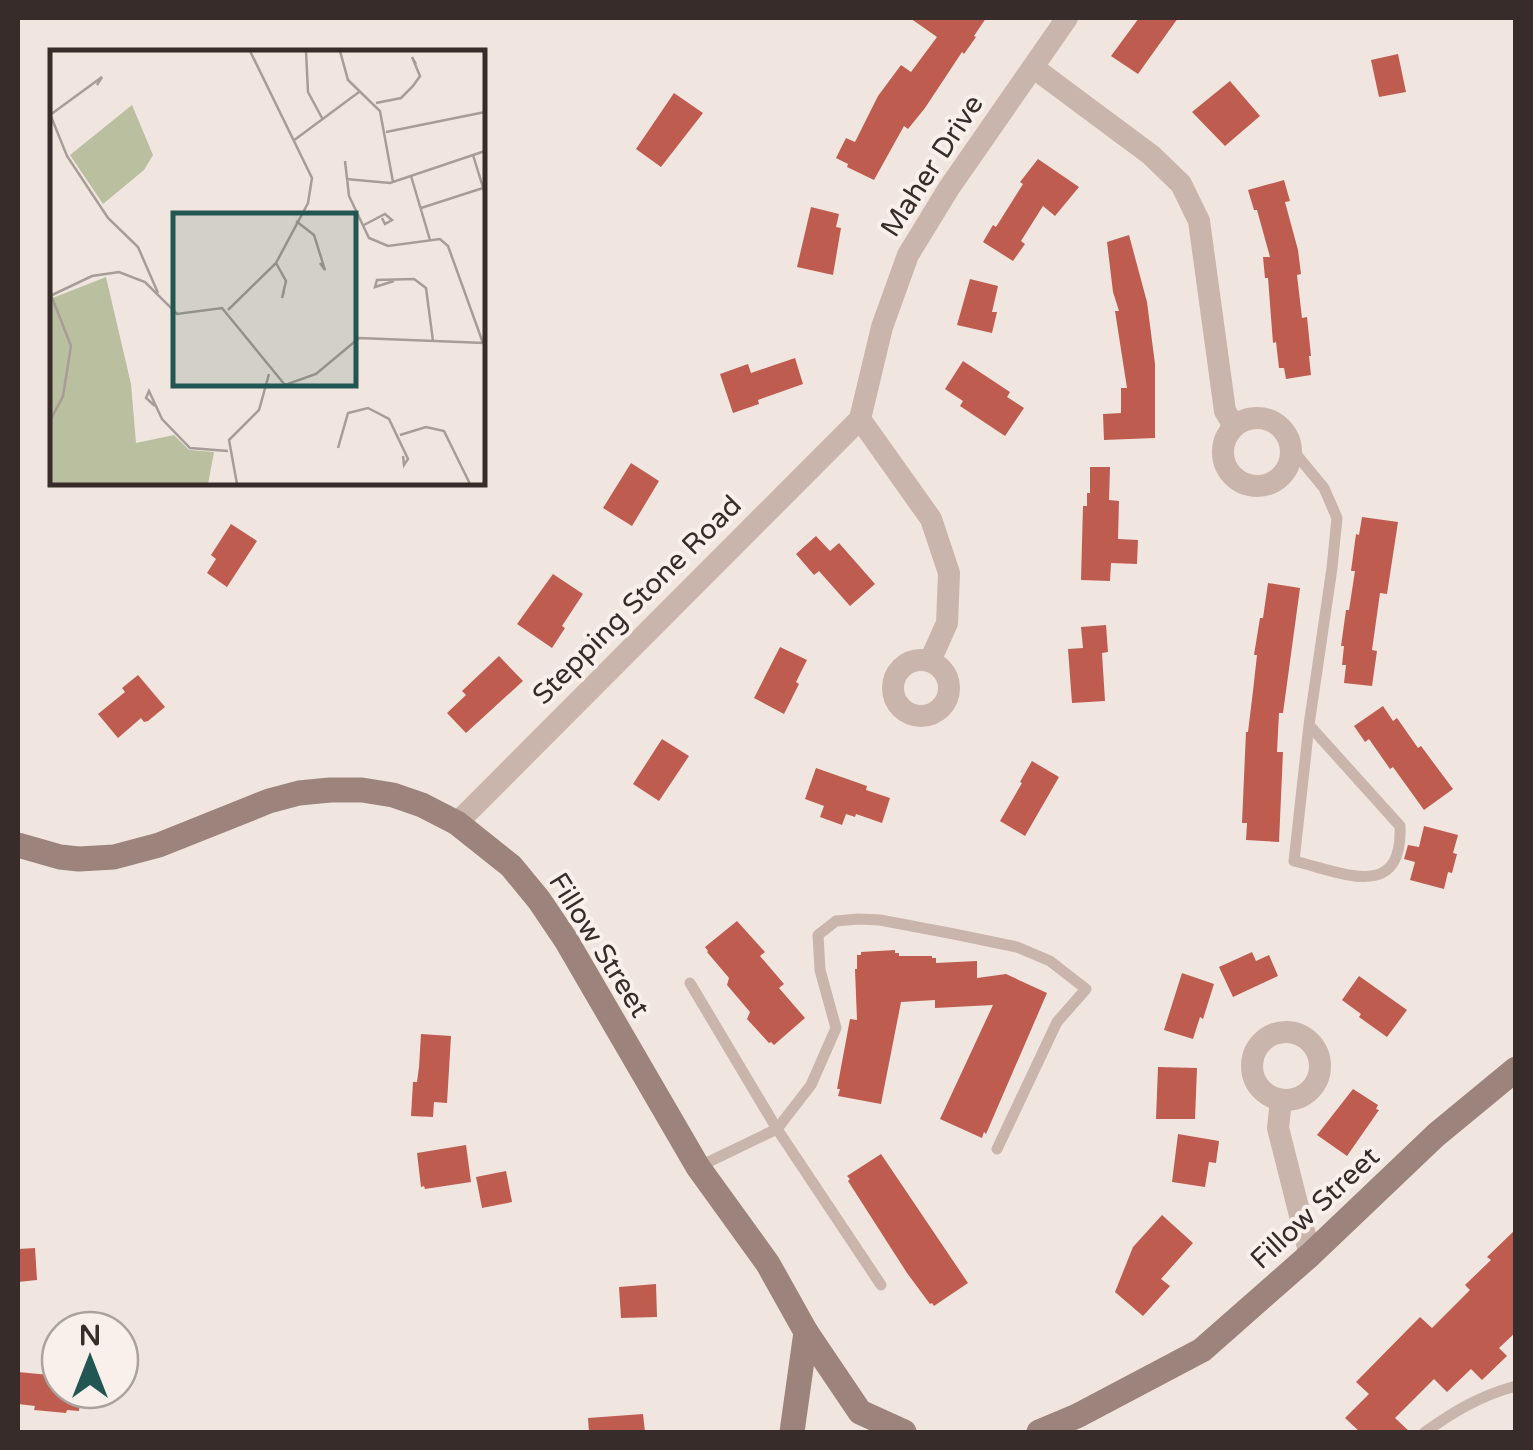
<svg xmlns="http://www.w3.org/2000/svg" width="1533" height="1450" viewBox="0 0 1533 1450" font-family="'Varela Round',sans-serif">
<style>
.building{fill:#be5c50}
.lines{fill:none;stroke-linecap:round;stroke-linejoin:round}
.lane{stroke:#c9b5ab;stroke-width:11}
.street{stroke:#c9b5ab;stroke-width:22}
.secondary{stroke:#9c847c;stroke-width:25}
.labels{text-anchor:middle;dominant-baseline:central;stroke-width:8;stroke-linejoin:round;paint-order:stroke}
.street-label{font-size:28px;fill:#372c2a;stroke:#f9f0eb}
.inset-road{fill:none;stroke:#a79c97;stroke-width:2.5}
.view{fill:#225652;fill-opacity:0.15;stroke:#225652;stroke-width:5}
.inset-edge{fill:none;stroke:#372c2a;stroke-width:5}
</style>
<rect width="100%" height="100%" fill="#f1e6df"/>
<g class="building">
<polygon points="910,18 986,18 974,36 976,37 964,54 962,52 925,108 908,129 904,126 874,180 847,167 848,164 836,158 846,138 855,142 878,96 901,65 911,72 937,37"/>
<polygon points="1139,18 1178,18 1138,74 1111,56"/>
<polygon points="1398,54 1406,92 1379,97 1371,60"/>
<polygon points="1230,81 1260,116 1225,146 1192,112"/>
<polygon points="674,93 703,113 661,167 636,149"/>
<polygon points="1038,159 1079,187 1055,216 1043,206 1021,241 1025,244 1013,261 983,242 993,225 996,227 1023,184 1020,182"/>
<polygon points="1284,180 1290,201 1285,202 1298,250 1301,274 1297,275 1302,318 1307,317 1311,356 1309,356 1311,375 1286,379 1284,368 1279,368 1276,342 1273,343 1268,278 1265,278 1263,257 1270,257 1257,210 1254,210 1248,190"/>
<polygon points="811,207 839,214 836,227 841,228 833,275 797,267"/>
<polygon points="1129,235 1147,302 1155,364 1155,438 1104,440 1103,414 1121,413 1121,388 1127,388 1115,311 1119,311 1113,292 1107,242"/>
<polygon points="970,279 998,286 992,312 997,312 992,333 957,325"/>
<polygon points="795,358 803,384 758,400 759,404 733,413 720,374 748,364 751,373"/>
<polygon points="963,361 1010,392 1007,397 1024,408 1005,436 960,406 963,401 945,389"/>
<polygon points="631,463 659,481 632,526 603,508"/>
<polygon points="1090,467 1110,467 1109,500 1119,501 1118,539 1138,540 1137,564 1111,563 1110,581 1081,580 1083,506 1087,506 1087,493 1090,493"/>
<polygon points="1362,517 1398,522 1387,594 1380,593 1372,650 1377,651 1372,686 1344,683 1346,665 1342,665 1344,646 1341,646 1346,610 1349,610 1355,571 1351,571 1356,534 1359,535"/>
<polygon points="231,524 257,541 227,587 207,573 216,559 211,555"/>
<polygon points="816,536 830,551 839,543 875,584 850,606 819,571 814,575 796,554"/>
<polygon points="553,574 583,594 562,626 565,628 552,648 517,624"/>
<polygon points="1268,583 1300,588 1283,713 1279,713 1277,752 1283,752 1279,842 1246,840 1247,823 1242,823 1246,732 1248,732 1253,691 1257,655 1254,655 1260,618 1263,618"/>
<polygon points="1106,625 1108,652 1102,653 1105,701 1072,703 1068,649 1083,648 1081,627"/>
<polygon points="780,647 807,660 796,682 799,684 784,714 754,698"/>
<polygon points="499,656 523,681 466,733 447,713 466,695 462,691"/>
<polygon points="138,675 165,707 148,721 144,722 141,718 118,738 98,714 125,692 122,688"/>
<polygon points="1383,706 1393,721 1397,718 1418,748 1421,746 1453,789 1424,810 1393,767 1390,769 1369,739 1365,742 1354,726"/>
<polygon points="662,739 689,756 659,801 633,784"/>
<polygon points="1032,761 1059,777 1025,836 1000,821 1022,783 1020,782"/>
<polygon points="816,768 867,786 866,790 890,798 882,823 856,814 855,817 846,814 842,825 820,817 824,806 805,799"/>
<polygon points="1424,826 1458,835 1453,853 1457,854 1452,873 1448,872 1444,889 1410,880 1415,862 1404,859 1408,845 1419,847"/>
<polygon points="737,921 765,952 760,956 784,984 779,988 805,1018 774,1045 771,1042 769,1043 747,1019 750,1012 727,985 729,978 707,952 708,951 705,947"/>
<polygon points="895,950 895,953 899,953 899,956 932,956 932,958 936,958 936,963 977,961 977,978 1006,974 1047,993 986,1134 984,1132 982,1138 940,1119 993,1005 935,1008 935,1000 901,1002 881,1104 838,1096 840,1089 837,1089 850,1019 857,1020 855,969 857,969 857,955 861,955 861,952"/>
<polygon points="1252,952 1256,961 1269,955 1278,976 1233,997 1219,967"/>
<polygon points="1182,973 1214,984 1203,1019 1200,1017 1193,1039 1164,1030"/>
<polygon points="1359,976 1407,1010 1387,1037 1359,1017 1361,1014 1342,1000"/>
<polygon points="421,1034 451,1036 447,1103 434,1102 433,1117 411,1116 413,1082 417,1082 419,1067"/>
<polygon points="1158,1067 1197,1068 1195,1119 1156,1119"/>
<polygon points="1353,1089 1378,1105 1376,1109 1379,1110 1347,1156 1317,1135"/>
<polygon points="1178,1134 1219,1141 1216,1163 1209,1162 1205,1187 1172,1182"/>
<polygon points="466,1145 471,1182 425,1189 424,1186 421,1187 417,1153"/>
<polygon points="881,1154 968,1283 934,1306 932,1303 930,1304 907,1273 848,1181 850,1179 847,1176"/>
<polygon points="506,1171 512,1202 482,1208 476,1177"/>
<polygon points="1162,1215 1193,1243 1161,1279 1170,1286 1143,1316 1115,1292 1133,1247"/>
<polygon points="1516,1229 1516,1332 1499,1348 1507,1356 1482,1380 1471,1369 1447,1392 1434,1379 1395,1418 1410,1432 1360,1432 1345,1418 1369,1394 1356,1382 1420,1317 1432,1328 1470,1290 1465,1285 1491,1260 1487,1257"/>
<polygon points="35,1248 37,1280 18,1282 18,1249"/>
<polygon points="656,1284 657,1317 621,1318 619,1287"/>
<polygon points="18,1372 60,1376 60,1390 81,1390 79,1411 67,1410 66,1413 34,1410 35,1406 18,1404"/>
<polygon points="643,1414 645,1432 589,1432 588,1418"/>
</g>
<g class="lines">
<g class="lane">
<path d="M 1291,448 L 1324,488 L 1337,518 L 1332,568 L 1309,725 L 1294,861 C 1341,872 1403,903 1400,826 L 1309,725"/>
<polyline points="690,983 777,1129 881,1285"/>
<polyline points="698,1167 777,1129 811,1085 836,1028 820,970 818,935 836,921 858,919 880,920 954,934 1017,947 1050,961 1086,989 1057,1022 997,1149"/>
<path d="M 1425,1432 C 1455,1411 1479,1396 1516,1386"/>
</g>
<g class="street">
<polyline points="1034,68 1151,155 1181,184 1199,221 1225,411 1234,426"/>
<circle cx="1257" cy="452" r="34"/>
<polyline points="860,419 882,327 908,255 949,188 1067,18"/>
<polyline points="860,419 931,519 949,573 947,623 930,661"/>
<circle cx="921" cy="688" r="28"/>
<polyline points="457,823 860,419"/>
<circle cx="1286" cy="1066" r="34"/>
<polyline points="1281,1100 1278,1128 1310,1255"/>
</g>
<g class="secondary">
<polyline points="18,845 60,857 79,859 114,857 159,845 269,801 299,793 330,790 362,790 393,795 422,805 457,823 511,866 539,900 566,940 698,1167 768,1264 806,1332 860,1412 904,1432"/>
<polyline points="792,1432 806,1332"/>
<polyline points="1039,1432 1077,1416 1202,1350 1310,1255 1436,1135 1516,1069"/>
</g>
</g>
<g class="labels">
<g class="street-label">
<text transform="translate(932 166) rotate(-57)">Maher Drive</text>
<text transform="translate(637 600) rotate(-45)">Stepping Stone Road</text>
<text transform="translate(599 945) rotate(58)">Fillow Street</text>
<text transform="translate(1315 1208) rotate(-43)">Fillow Street</text>
</g>
</g>
<g transform="translate(50 50)">
<rect width="435" height="435" fill="#f1e6df"/>
<path d="M 82,55 L 103,105 L 94,120 L 53,154 L 20,105 ZM 56,227 L 81,334 L 86,393 L 124,385 L 139,400 L 164,402 L 158,434 L 0,434 L 0,249 Z" fill="#b9bf9f"/>
<path class="inset-road" d="M 200,1 L 262,128 L 258,153 L 226,213M 256,1 L 258,42 L 272,68M 290,1 L 298,30 L 330,61 L 343,132M 326,53 L 351,48 L 363,36 L 370,26 L 362,7 L 366,14M 0,64 L 17,106 L 58,168 L 88,197 L 108,243M 0,65 L 52,27 L 47,35M 336,82 L 435,62M 243,91 L 309,42M 423,105 L 435,144M 295,111 L 299,146 L 319,188 L 338,196 L 390,189 L 398,196 L 433,293M 361,126 L 380,190M 296,129 L 340,133 L 435,101M 371,158 L 433,138M 246,171 L 264,185 L 275,220 L 270,213M 312,176 L 335,164 L 342,170 L 335,174 L 332,168M 226,213 L 236,231 L 232,248 L 234,241M 344,231 L 325,237 L 327,230 L 364,229 L 376,238 L 383,291M 0,246 L 42,226 L 69,222 L 95,232 L 127,264 L 172,258 L 235,335 L 266,324 L 309,288 L 435,293M 178,260 L 226,213M 105,356 L 96,348 L 99,341 L 112,369 L 140,398 L 178,401M 0,371 L 13,346 L 21,296 L 1,245M 350,385 L 376,377 L 394,381 L 420,434M 288,398 L 298,363 L 318,358 L 339,369 L 358,409 L 354,415 L 353,406M 187,434 L 179,390 L 209,360 L 219,324"/>
<path class="view" d="M 123,163 L 306,163 L 306,336 L 123,336 Z"/>
<rect width="435" height="435" class="inset-edge"/>
</g>
<rect width="1533" height="1450" fill="none" stroke="#372c2a" stroke-width="40"/>
<g transform="translate(90 1360)"><circle r="48" fill="#f9f0eb" stroke="#aba29e" stroke-width="2.5"/>
<path d="M0-8L18 38L0 25L-18 38Z" fill="#225652"/>
<text y="-15" font-size="28" font-weight="bold" text-anchor="middle" fill="#372c2a">N</text>
</g>
</svg>
